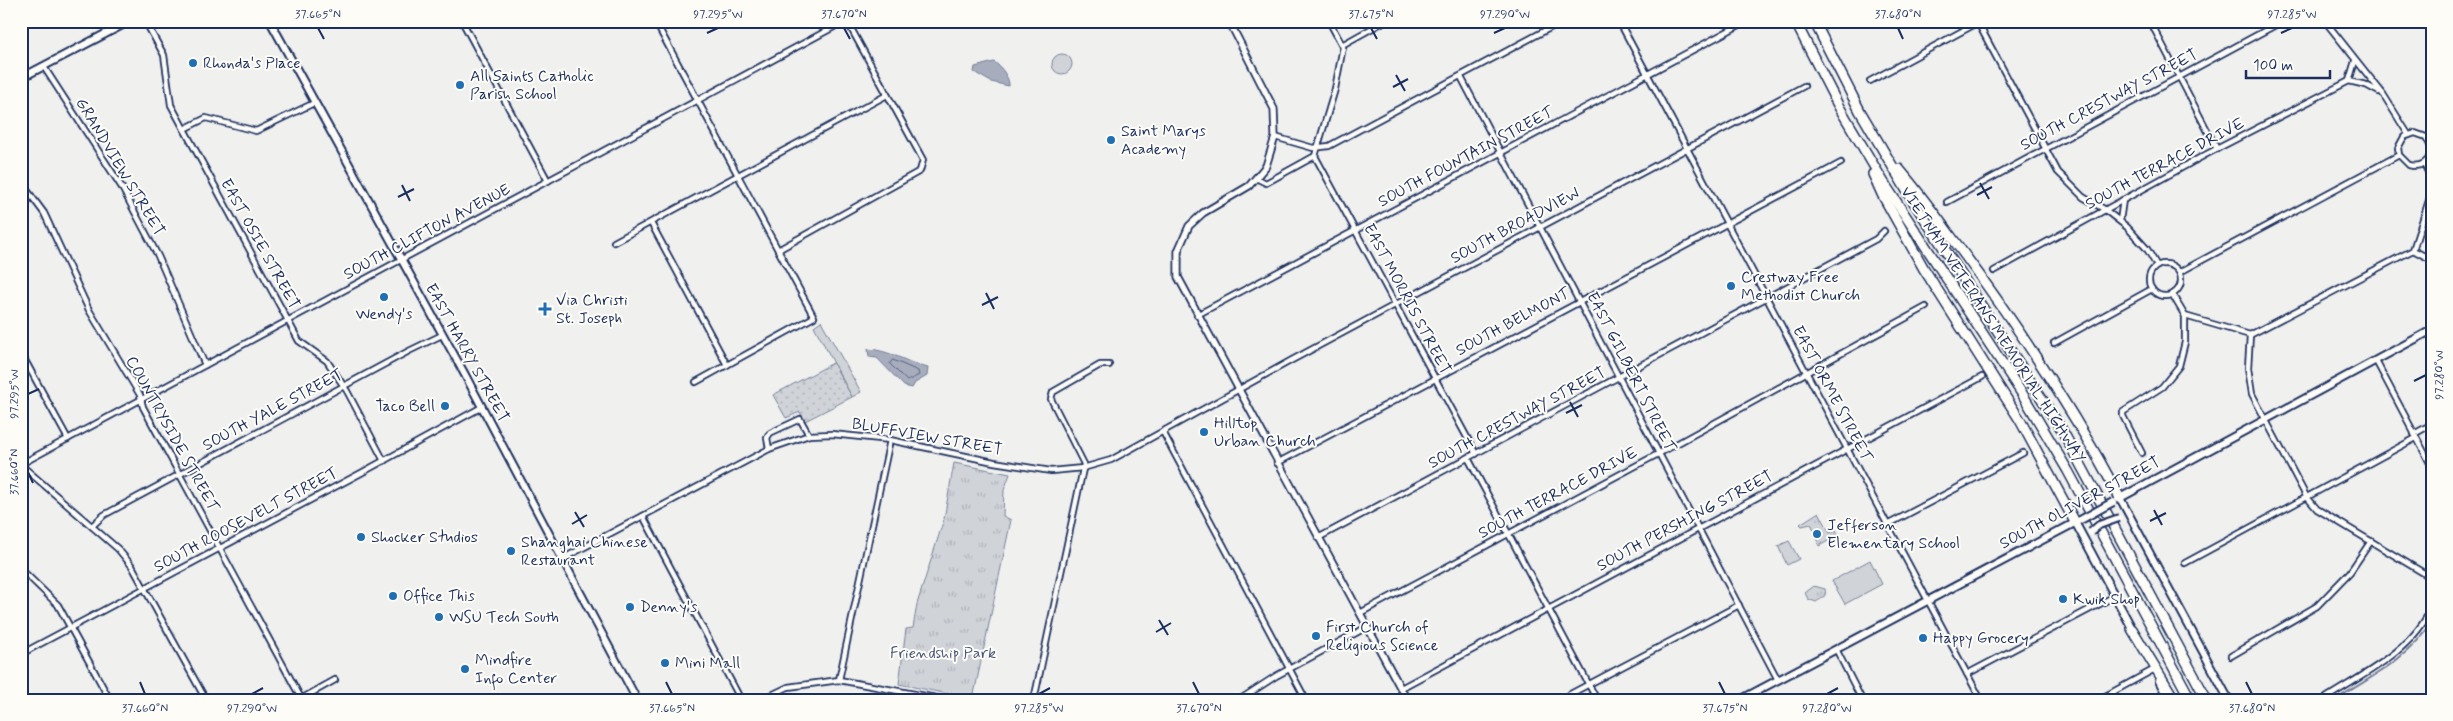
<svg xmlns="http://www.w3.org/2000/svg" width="2453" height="721" viewBox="0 0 2453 721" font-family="Mynerve,sans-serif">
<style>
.grass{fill:#d0d3d8;stroke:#76819b}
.park{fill:url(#park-tufts);stroke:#76819b}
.garden{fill:url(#garden-dots);stroke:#76819b}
.water{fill:#a7adbd;stroke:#6f7b97}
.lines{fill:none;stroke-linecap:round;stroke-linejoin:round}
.shore{stroke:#536184;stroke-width:1}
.stream{stroke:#6f7b97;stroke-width:2}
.minor-casing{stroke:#1b2f5e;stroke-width:8}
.tertiary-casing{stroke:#1b2f5e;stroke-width:9}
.secondary-casing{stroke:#1b2f5e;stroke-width:10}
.motorway-casing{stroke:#1b2f5e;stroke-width:12}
.minor{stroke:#fdfcf7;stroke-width:4.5}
.tertiary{stroke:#fdfcf7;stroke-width:5.5}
.secondary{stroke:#fdfcf7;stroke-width:6}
.motorway{stroke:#fdfcf7;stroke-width:9}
.secondary-bridge-casing{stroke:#1b2f5e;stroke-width:10;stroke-linecap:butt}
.secondary-bridge{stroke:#fdfcf7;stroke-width:6}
.ticks{fill:none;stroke:#1b2f5e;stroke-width:2}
.poi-dot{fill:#1f6fb2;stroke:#fdfcf7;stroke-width:2}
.labels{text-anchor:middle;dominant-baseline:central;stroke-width:4;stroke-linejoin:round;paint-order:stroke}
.poi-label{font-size:16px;fill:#1b2f5e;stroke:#fdfcf7;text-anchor:start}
.street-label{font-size:16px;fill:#1b2f5e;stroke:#fdfcf7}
.park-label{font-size:16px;fill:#48587c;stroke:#fdfcf7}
.neatline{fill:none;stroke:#1b2f5e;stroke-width:2}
.ticks-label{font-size:12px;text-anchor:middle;fill:#1b2f5e}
</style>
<defs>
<pattern id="park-tufts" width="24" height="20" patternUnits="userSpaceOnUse" patternTransform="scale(1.25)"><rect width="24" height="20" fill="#d0d3d8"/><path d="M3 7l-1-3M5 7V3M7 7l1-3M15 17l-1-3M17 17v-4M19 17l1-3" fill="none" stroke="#b2b5bc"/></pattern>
<pattern id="garden-dots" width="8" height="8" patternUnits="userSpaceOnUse" patternTransform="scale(1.25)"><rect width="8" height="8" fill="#d0d3d8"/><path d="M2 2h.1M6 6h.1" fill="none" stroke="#b2b5bc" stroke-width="1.8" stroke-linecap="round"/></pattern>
</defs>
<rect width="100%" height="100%" fill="#f0f0ee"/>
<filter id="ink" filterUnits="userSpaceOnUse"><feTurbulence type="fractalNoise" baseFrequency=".02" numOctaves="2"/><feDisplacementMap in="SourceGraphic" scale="10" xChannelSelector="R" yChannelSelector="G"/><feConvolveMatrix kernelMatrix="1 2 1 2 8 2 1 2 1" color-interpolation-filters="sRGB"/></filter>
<g filter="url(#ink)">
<g class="grass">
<circle cx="1062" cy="64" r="10"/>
<polygon points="821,321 861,392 852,397 814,326"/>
<polygon points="1789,541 1799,559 1787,565 1778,546"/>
<polygon points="1870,560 1882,584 1845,604 1832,581"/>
</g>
<g class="park">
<polygon points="954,463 1010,474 1004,490 1003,516 1011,520 973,699 899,684 906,629 913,628 917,604 944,519"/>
<polygon points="1819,512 1830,533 1836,530 1839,535 1819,546 1817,535 1811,524 1802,526 1800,524"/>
<path d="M 1814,586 L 1825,589 C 1827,597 1822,598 1816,602 L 1808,599 L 1805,593 Z"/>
</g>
<polygon class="garden" points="833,363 852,397 805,421 800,412 786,418 773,395"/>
<g class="water">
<path d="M 994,62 C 1001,66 1010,79 1009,86 L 991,82 L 974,72 L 975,67 Z"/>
<path d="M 868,349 C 890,350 907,363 928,368 L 927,376 L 915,383 L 912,388 L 904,386 L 877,358 L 869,357 Z"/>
</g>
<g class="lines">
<polygon class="shore" points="893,360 918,371 919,375 907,381 890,364"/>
<path class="stream" d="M 2335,700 C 2371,677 2409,658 2432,622"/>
<g class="minor-casing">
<g id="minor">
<polyline points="145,21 164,55 171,105 299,341 327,361 347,391 384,461"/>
<polyline points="462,21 548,181"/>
<polyline points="655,21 814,317 696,382"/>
<polyline points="1619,21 1981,700"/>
<polyline points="1977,21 2058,172 2083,197 2104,209 2127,227 2147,249 2157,266"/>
<polyline points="2150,21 2217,149"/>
<polyline points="2325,21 2383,94 2408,134"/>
<polyline points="658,26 667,21"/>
<polyline points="1342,45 1385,21"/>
<polyline points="2355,61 2349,81 2366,85 2379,92"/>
<polyline points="44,67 121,186 158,256 205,365"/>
<polyline points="1461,77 1778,680"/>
<polyline points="1870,81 1979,22"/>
<polyline points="184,129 206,118 256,131 314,103"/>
<polyline points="1275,137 1313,148 1329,146 1563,21"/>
<path d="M 2432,149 L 2426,137 L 2415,133 L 2404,137 L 2398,148 L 2399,155 L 2409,165 C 2421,168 2430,162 2432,149"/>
<polyline points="1315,156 1476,454"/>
<polyline points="1315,156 1335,89 1343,47 1329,21"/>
<polyline points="2424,164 2432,180"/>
<polyline points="1256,178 1266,183 1315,156"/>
<polyline points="21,182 44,213 89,310 140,395 143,407 302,700"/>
<polyline points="1947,202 2283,21"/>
<polyline points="2120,221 2123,200"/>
<polyline points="651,223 727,365"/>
<polyline points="614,242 887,95"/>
<polyline points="778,250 920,171 923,160 847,21"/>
<polyline points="2413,250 2432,260"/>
<circle cx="2165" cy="280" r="16"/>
<polyline points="1994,271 2205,155 2349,81"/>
<polyline points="2180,272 2399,155"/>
<polyline points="1197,315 1747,21"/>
<polyline points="2185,316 2250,335 2413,250 2432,191"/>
<polyline points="2250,335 2248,368 2252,394 2306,496 2317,509 2432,578"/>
<polyline points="2054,343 2152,289"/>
<polyline points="21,353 68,439"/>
<polyline points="2376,361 2432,467"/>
<polyline points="1163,432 1306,700"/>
<polyline points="2414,434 2432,424"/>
<polyline points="769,449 767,438 770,433 800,419 809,435"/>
<polyline points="2142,453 2123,416 2123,412 2162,387 2179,366 2185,342 2185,316 2172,294"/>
<polyline points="1468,458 1597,700"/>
<polyline points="1277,463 1841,163"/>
<polyline points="21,464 845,21"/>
<polyline points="21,465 118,549 132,566 206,700"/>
<polyline points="643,516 741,700"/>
<polyline points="1887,525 2023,453"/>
<polyline points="92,526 104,515 409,351 442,335"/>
<polyline points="1318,538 1876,239 1884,231"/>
<polyline points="562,559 769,449 809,435 832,434 890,440 994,462 1051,471 1083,468 1111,460 1292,360 1804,86"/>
<polyline points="2185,563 2416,438"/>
<polyline points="21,569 58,605 110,700"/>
<polyline points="1360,613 1658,454 1926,307"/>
<polyline points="1836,649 1862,700"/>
<polyline points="21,654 363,472 482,407"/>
<polyline points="2231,656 2317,606 2350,572 2371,541"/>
<polyline points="1967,674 2115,596"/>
<polyline points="839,680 890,440"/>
<polyline points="1401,688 1982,377"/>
<polyline points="299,700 335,680"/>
<polyline points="761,700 788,687 839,680 947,700"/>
<polyline points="1034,700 1084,464 1051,399 1053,392 1100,365 1109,365"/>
<polyline points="1239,700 1276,676 1367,627"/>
<polyline points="1559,700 1739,605"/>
<polyline points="2098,700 2153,670"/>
<path d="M 2323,700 C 2361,675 2414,651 2432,606"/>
</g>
</g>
<g class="tertiary-casing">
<polyline id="tertiary" points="1229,21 1274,109 1275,137 1266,166 1249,186 1203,213 1189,226 1178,251 1178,277 1407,700"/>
</g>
<g class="secondary-casing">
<g id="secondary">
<polyline points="270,21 464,373 637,700"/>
<polyline points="21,78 130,21"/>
<polyline points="2120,498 2229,700"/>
<polyline points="2118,499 2432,330"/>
<polyline points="2075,522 2134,632"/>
<polyline points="2159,681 2169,700"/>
<polyline points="1740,700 2084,518"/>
</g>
</g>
<g class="motorway-casing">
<g id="motorway">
<polyline points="1795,21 1838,105 1884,183 2023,395 2068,471 2191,700"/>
<polyline points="1814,21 1860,111 1910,196 2062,430 2207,700"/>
<path d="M 1899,169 C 1921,195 1941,223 1961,250 C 2022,332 2072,408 2120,498"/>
<polyline points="1873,174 1882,194 1924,269 2020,420 2075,522"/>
<polyline points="2132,629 2175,700"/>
</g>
</g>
<use href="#minor" class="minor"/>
<use href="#tertiary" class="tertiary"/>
<use href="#secondary" class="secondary"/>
<use href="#motorway" class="motorway"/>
<g class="secondary-bridge-casing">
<g id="secondary-bridge">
<polyline points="2084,518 2113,502"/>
<polyline points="2091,532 2099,525 2119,518"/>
</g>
</g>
<use href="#secondary-bridge" class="secondary-bridge"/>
</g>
</g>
<path class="ticks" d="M 318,28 L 324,39M 844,28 L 850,39M 1371,28 L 1377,39M 1898,28 L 1903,39M 707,33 L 718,28M 1494,33 L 1505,28M 2281,33 L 2292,28M 1396,75 L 1405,91M 1393,87 L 1408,79M 1980,183 L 1989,199M 402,185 L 410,201M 1977,195 L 1992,187M 398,197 L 414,189M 986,293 L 994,309M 982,305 L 998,297M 2414,381 L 2426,375M 28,394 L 39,389M 1570,402 L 1578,417M 1566,413 L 1582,405M 28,472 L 33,483M 2154,510 L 2162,525M 575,512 L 584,527M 2150,521 L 2166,513M 572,524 L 587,515M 1159,620 L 1168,635M 1156,632 L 1171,623M 140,682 L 145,694M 666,682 L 672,694M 1193,682 L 1199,694M 1719,682 L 1725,694M 2246,682 L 2252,694M 252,694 L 263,688M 1039,694 L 1050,688M 1827,694 L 1838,688"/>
<g class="poi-dot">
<circle cx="193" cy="63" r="5"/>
<circle cx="460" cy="85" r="5"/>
<circle cx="1111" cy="140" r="5"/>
<circle cx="1731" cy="286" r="5"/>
<circle cx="384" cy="297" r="5"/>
<path d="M542.5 301.5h5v5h5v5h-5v5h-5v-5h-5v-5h5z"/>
<circle cx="445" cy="406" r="5"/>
<circle cx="1204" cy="432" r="5"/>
<circle cx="1817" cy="534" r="5"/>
<circle cx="361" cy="537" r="5"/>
<circle cx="511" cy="551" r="5"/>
<circle cx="393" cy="596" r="5"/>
<circle cx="2063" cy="599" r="5"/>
<circle cx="630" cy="607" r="5"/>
<circle cx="439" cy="617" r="5"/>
<circle cx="1316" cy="636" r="5"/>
<circle cx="1923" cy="638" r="5"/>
<circle cx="665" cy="663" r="5"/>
<circle cx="465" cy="669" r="5"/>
</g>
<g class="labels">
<g class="poi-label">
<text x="203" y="63">Rhonda's Place</text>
<text x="470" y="76">All Saints Catholic<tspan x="470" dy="18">Parish School</tspan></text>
<text x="1121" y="131">Saint Marys<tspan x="1121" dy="18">Academy</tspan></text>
<text x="1741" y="277">Crestway Free<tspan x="1741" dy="18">Methodist Church</tspan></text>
<text x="556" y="300">Via Christi<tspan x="556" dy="18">St. Joseph</tspan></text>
<text x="384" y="314" text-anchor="middle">Wendy's</text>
<text x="435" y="406" text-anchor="end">Taco Bell</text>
<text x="1214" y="423">Hilltop<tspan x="1214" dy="18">Urban Church</tspan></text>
<text x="1827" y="525">Jefferson<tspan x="1827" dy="18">Elementary School</tspan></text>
<text x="371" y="537">Shocker Studios</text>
<text x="521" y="542">Shanghai Chinese<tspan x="521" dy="18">Restaurant</tspan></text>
<text x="403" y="596">Office This</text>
<text x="2073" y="599">Kwik Shop</text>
<text x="640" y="607">Denny's</text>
<text x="449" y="617">WSU Tech South</text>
<text x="1326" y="627">First Church of<tspan x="1326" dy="18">Religious Science</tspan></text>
<text x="1933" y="638">Happy Grocery</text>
<text x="475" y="660">Mindfire<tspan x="475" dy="18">Info Center</tspan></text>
<text x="675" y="663">Mini Mall</text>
</g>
<g class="street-label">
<text transform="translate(2109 100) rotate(-28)">SOUTH CRESTWAY STREET</text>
<text transform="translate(1466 157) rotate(-28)">SOUTH FOUNTAIN STREET</text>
<text transform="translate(2165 164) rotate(-28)">SOUTH TERRACE DRIVE</text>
<text transform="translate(120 167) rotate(59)">GRANDVIEW STREET</text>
<text transform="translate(1515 226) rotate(-28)">SOUTH BROADVIEW</text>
<text transform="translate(427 232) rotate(-28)">SOUTH CLIFTON AVENUE</text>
<text transform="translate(260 244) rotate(61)">EAST OSIE STREET</text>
<text transform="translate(1407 299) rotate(62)">EAST MORRIS STREET</text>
<text transform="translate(1513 322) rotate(-28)">SOUTH BELMONT</text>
<text transform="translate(1993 325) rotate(57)">VIETNAM VETERANS MEMORIAL HIGHWAY</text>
<text transform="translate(467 353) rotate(61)">EAST HARRY STREET</text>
<text transform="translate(1631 372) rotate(63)">EAST GILBERT STREET</text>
<text transform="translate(1832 394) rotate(62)">EAST ORME STREET</text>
<text transform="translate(273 410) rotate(-28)">SOUTH YALE STREET</text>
<text transform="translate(1517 418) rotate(-28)">SOUTH CRESTWAY STREET</text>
<text transform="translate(172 434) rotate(61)">COUNTRYSIDE STREET</text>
<text transform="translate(927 437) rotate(10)">BLUFFVIEW STREET</text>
<text transform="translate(1558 493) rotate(-28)">SOUTH TERRACE DRIVE</text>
<text transform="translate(2080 503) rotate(-28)">SOUTH OLIVER STREET</text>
<text transform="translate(246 520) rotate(-28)">SOUTH ROOSEVELT STREET</text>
<text transform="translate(1685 521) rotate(-28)">SOUTH PERSHING STREET</text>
</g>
<g class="park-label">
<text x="943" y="653">Friendship Park</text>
</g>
</g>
<rect width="2453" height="721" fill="none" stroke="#fdfcf7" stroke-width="55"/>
<path d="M2246 70v8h84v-8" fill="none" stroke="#1b2f5e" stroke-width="2.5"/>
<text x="2253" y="70" font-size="15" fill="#1b2f5e" stroke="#fdfcf7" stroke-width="4" paint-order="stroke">100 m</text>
<rect x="28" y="28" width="2398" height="666" class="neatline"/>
<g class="ticks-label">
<text x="318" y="18">37.665°N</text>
<text x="718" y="18">97.295°W</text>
<text x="844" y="18">37.670°N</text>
<text x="1371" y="18">37.675°N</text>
<text x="1505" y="18">97.290°W</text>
<text x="1898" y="18">37.680°N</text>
<text x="2292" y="18">97.285°W</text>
<text transform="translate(2439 375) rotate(-90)" y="4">97.280°W</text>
<text transform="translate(14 394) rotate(-90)" y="4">97.295°W</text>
<text transform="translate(14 472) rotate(-90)" y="4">37.660°N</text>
<text x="145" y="712">37.660°N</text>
<text x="252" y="712">97.290°W</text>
<text x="672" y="712">37.665°N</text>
<text x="1039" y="712">97.285°W</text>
<text x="1199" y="712">37.670°N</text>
<text x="1725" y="712">37.675°N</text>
<text x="1827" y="712">97.280°W</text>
<text x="2252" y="712">37.680°N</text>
</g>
</svg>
